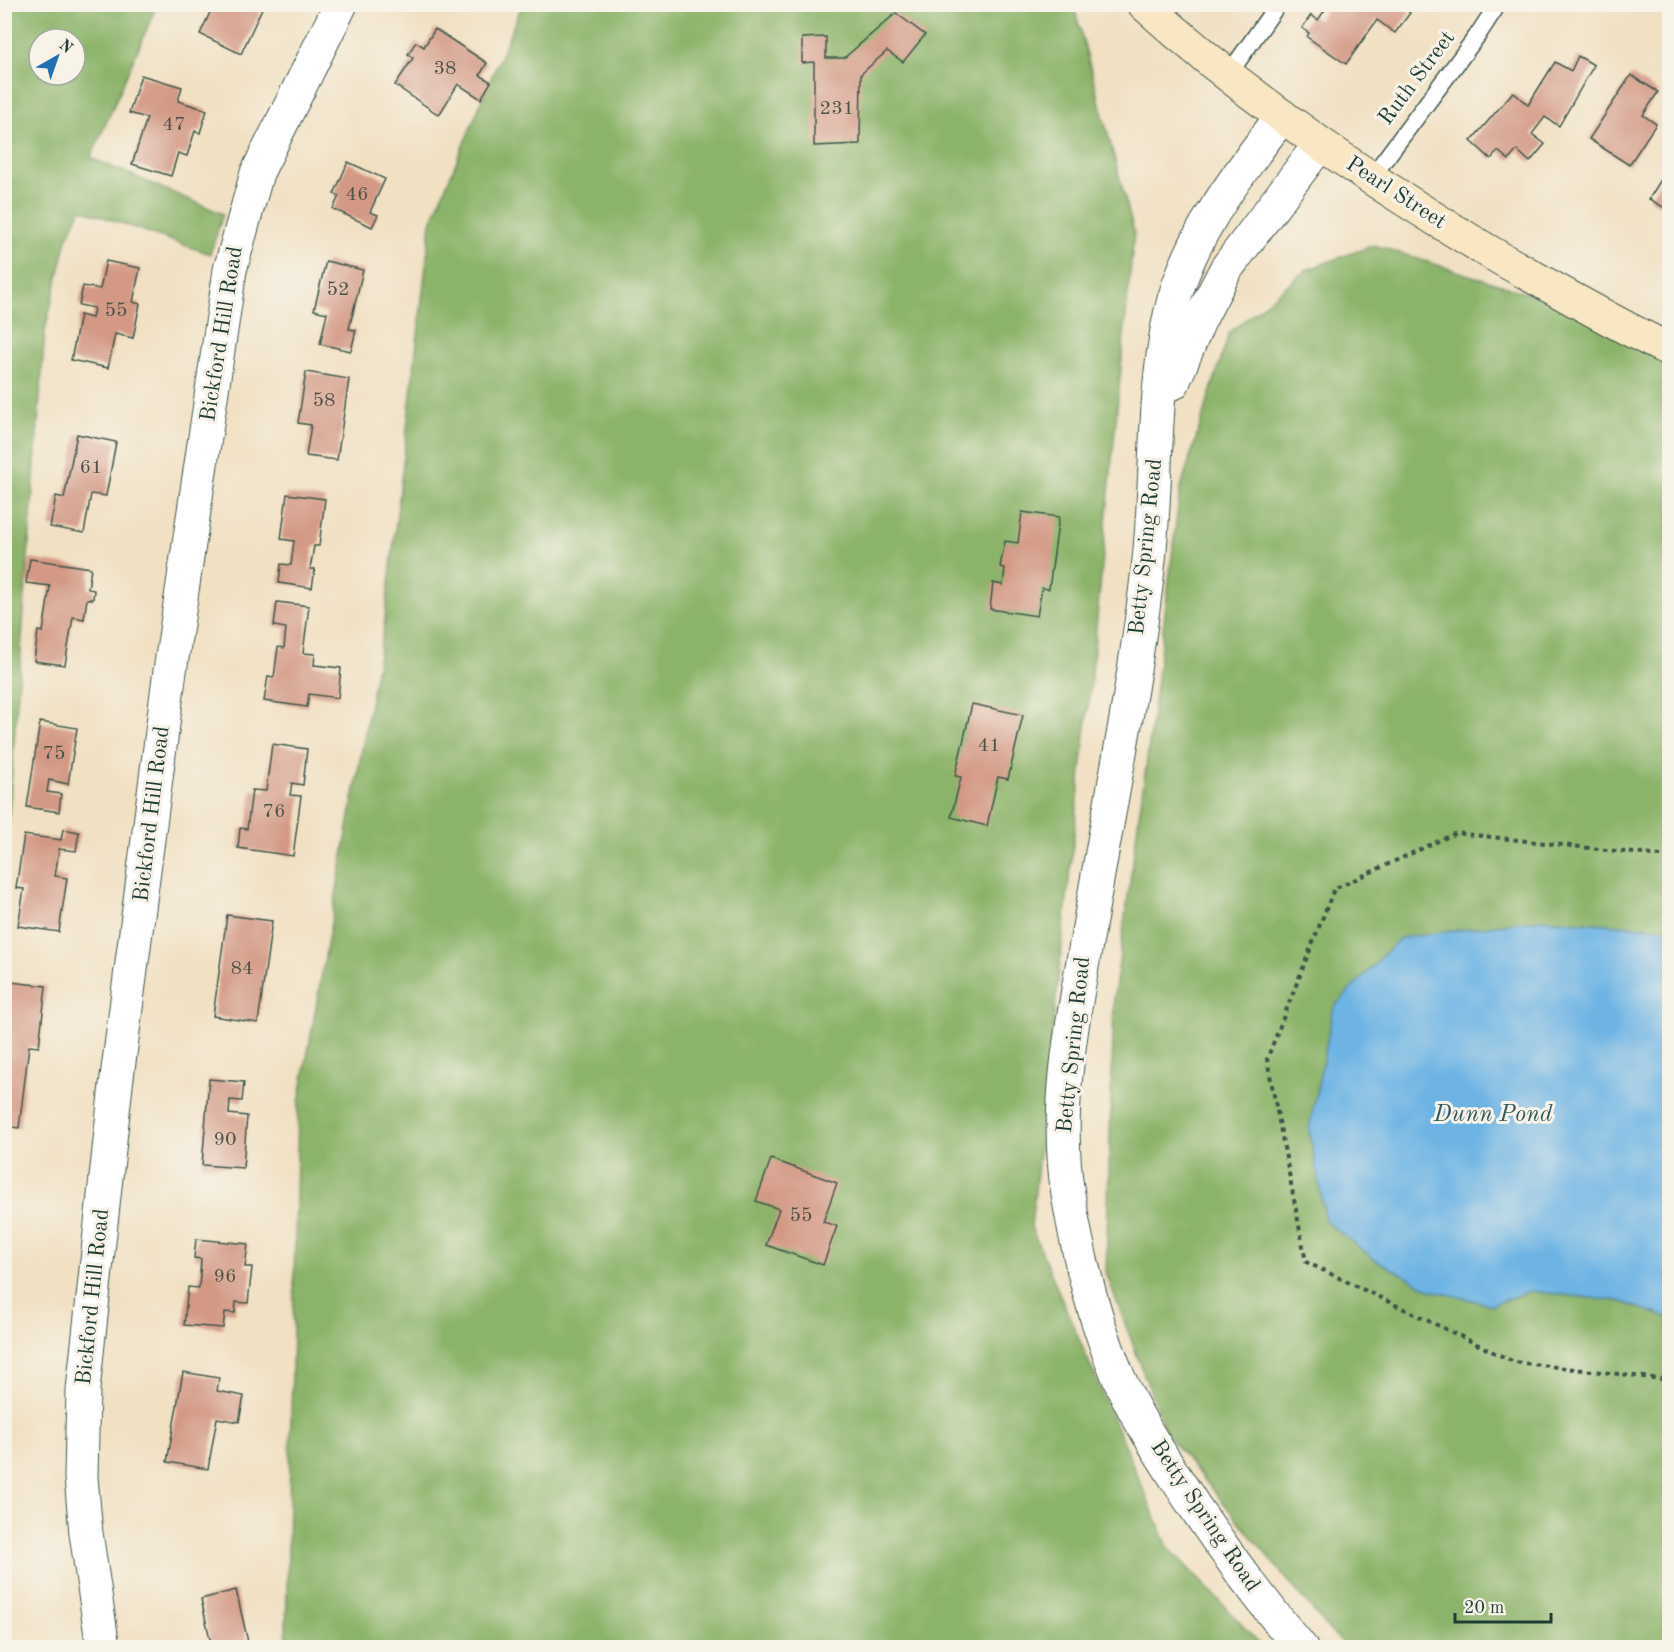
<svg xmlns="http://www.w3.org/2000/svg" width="1674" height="1652" viewBox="0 0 1674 1652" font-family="'Old Standard TT',serif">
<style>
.forest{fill:#8bb369;stroke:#55784e;stroke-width:1.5;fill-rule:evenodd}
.water{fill:#6db4e4;stroke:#46788c;stroke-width:1.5}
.building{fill:#d39985}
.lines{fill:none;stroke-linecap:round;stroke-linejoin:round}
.service-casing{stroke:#3e5549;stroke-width:19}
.minor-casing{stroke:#3e5549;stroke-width:35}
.tertiary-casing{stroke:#3e5549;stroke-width:35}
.secondary-casing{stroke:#3e5549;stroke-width:35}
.path{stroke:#3e5549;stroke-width:4;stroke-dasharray:4.5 4.5;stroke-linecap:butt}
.service{stroke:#fff;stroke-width:16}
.minor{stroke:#fff;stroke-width:33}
.tertiary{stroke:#fff;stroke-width:33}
.secondary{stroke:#f9e7c3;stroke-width:33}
.labels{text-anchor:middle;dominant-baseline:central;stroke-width:6;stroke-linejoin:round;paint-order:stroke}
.number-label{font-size:20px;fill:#4c5448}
.street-label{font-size:22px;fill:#1f3d34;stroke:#f7f3e8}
.water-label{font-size:24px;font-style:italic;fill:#325b60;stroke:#f7f3e8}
</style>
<rect width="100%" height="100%" fill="#f7f3e8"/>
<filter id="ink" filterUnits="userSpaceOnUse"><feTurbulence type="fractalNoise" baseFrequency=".0167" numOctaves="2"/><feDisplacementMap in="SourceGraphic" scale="12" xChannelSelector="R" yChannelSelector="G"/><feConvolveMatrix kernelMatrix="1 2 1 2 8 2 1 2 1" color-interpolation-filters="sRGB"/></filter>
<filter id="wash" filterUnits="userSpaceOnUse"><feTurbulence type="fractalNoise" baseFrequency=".008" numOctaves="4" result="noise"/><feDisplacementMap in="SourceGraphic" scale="24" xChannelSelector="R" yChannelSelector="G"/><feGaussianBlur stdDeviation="1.35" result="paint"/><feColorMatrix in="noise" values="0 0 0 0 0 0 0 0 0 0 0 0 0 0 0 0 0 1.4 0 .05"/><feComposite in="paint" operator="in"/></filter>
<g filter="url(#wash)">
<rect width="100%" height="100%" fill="#f1e0c2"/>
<g class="forest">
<path d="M 4,5 L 157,5 L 91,158 L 223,214 L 210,254 L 81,209 L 67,239 L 45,330 L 8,825 L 4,824 ZM 39,39 L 75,39 L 75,75 L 39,75 Z"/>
<polygon points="522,5 1069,5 1075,10 1134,232 1091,680 1031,1227 1168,1547 1263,1647 292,1648 286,1634 298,1108 384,626 431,222"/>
<polygon points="1374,245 1669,338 1669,929 1541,919 1492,1305 1529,1291 1619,1301 1669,1318 1669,1647 1347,1647 1329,1630 1167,1435 1106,1273 1114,997 1149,744 1180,490 1229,333 1306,270"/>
</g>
<polygon class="water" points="1541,919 1669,929 1669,1318 1619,1301 1529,1291 1492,1305 1431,1290 1376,1260 1326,1222 1309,1129 1334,1007 1400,938"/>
<g id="blocks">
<g class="building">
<polygon points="214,4 264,4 241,54 200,34"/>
<polygon points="1329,4 1401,4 1410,13 1395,33 1377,20 1346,64 1307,37 1309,33 1302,28 1311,15 1318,20"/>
<polygon points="896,13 925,35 903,62 887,51 861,74 860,144 814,146 814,62 802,63 802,38 826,37 826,58 844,58"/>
<polygon points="435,29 487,63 480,75 491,82 481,99 458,84 439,115 395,85 413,58 408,54 416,42 424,47"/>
<polygon points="1578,56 1594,65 1559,126 1545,117 1532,134 1545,144 1530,162 1517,150 1509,160 1498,151 1491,159 1471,141 1513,92 1528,105 1555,62 1571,71"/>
<polygon points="141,75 182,87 178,101 207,110 200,133 195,131 187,156 178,153 171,176 132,164 147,118 129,113"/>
<polygon points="1631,75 1658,92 1643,115 1656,124 1629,165 1589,139"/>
<polygon points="348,162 385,179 370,212 378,215 372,227 333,209 339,196 334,194"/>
<polygon points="1670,165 1670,211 1649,199"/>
<polygon points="106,261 140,268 133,302 140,304 133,338 115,334 108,368 71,360 80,315 92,318 94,308 79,305 83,286 100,289"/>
<polygon points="326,261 363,270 349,329 356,330 351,351 320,344 327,313 314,310"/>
<polygon points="306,372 349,379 337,460 306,456 311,425 298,423"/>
<polygon points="77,434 116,442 106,496 91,494 84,533 50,527 56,496 64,498"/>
<polygon points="287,494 325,499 319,546 314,546 310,569 315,569 312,588 279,583 281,564 291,565 294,541 281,539"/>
<polygon points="1022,512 1059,517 1049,589 1042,588 1037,616 990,609 993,583 1003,585 1005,568 1000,567 1005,541 1018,543"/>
<polygon points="30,559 91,568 88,589 94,590 93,599 87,599 84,619 73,617 65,665 34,661 38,631 43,632 50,586 26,583"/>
<polygon points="277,602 309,606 303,653 315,654 314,665 341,668 338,698 309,694 307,707 264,701 268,676 274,677 278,647 284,648 286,628 274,626"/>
<polygon points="972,704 1023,715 1008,779 998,777 987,826 951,817 961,777 955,776"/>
<polygon points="40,722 77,728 68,784 49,780 47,792 61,794 59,812 27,807"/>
<polygon points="272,744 307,749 303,785 292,783 290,795 301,796 293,856 238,848 240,828 247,829 252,790 266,791"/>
<polygon points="63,829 79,832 76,851 59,849 55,876 67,878 59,932 18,926 24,889 16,888 24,835 61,840"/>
<polygon points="227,915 272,921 258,1023 213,1016"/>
<polygon points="10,982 46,986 39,1047 29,1046 19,1128 4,1126 4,1024"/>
<polygon points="209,1079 244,1082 242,1101 230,1100 229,1114 247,1116 243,1168 202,1165"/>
<polygon points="771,1159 837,1183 823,1222 837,1226 823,1265 766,1245 779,1209 756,1201"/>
<polygon points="196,1239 248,1244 245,1267 252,1267 248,1303 236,1302 235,1313 225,1312 223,1328 184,1325 188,1287 199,1288 201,1259 194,1258"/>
<polygon points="183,1372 219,1378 217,1391 244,1396 239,1422 217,1418 208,1469 167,1462"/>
<polygon points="236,1590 248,1642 212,1648 201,1599"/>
</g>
</g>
</g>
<g filter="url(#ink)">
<use href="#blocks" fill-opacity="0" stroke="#3e5549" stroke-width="1.5"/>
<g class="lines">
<g class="service-casing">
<g id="service">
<polyline points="1228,75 1278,4"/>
<polyline points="1371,178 1477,36 1498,4"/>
</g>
</g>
<g class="minor-casing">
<polyline id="minor" points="103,1648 86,1533 81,1477 83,1390 116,1085 169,678 230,270 257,173 341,4"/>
</g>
<g class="tertiary-casing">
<g id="tertiary">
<path d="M 1282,116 C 1236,177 1187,239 1170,315 C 1152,398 1158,485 1148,569 C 1134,691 1108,812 1088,933 C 1073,1018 1054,1108 1068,1194 C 1078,1255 1094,1319 1118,1376 C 1132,1409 1151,1439 1170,1469 C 1210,1532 1253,1591 1301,1648"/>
<polyline points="1173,383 1199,321 1226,269 1320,144"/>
</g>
</g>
<g class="secondary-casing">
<path id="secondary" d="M 1144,4 C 1252,102 1373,183 1498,257 C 1555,289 1611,322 1670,350"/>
</g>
<polyline class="path" points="1670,857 1456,833 1334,889 1267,1059 1306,1262 1514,1362 1670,1380"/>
<use href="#service" class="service"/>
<use href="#minor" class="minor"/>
<use href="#tertiary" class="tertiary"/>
<use href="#secondary" class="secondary"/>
</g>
</g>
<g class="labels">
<g class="number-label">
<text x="445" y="69">38</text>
<text x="837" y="109">231</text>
<text x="174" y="125">47</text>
<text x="357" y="195">46</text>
<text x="338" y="290">52</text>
<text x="116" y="311">55</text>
<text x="324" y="401">58</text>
<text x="91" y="468">61</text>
<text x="989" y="746">41</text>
<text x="54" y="754">75</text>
<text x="274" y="812">76</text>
<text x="242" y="969">84</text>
<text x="225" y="1140">90</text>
<text x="801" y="1216">55</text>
<text x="225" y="1277">96</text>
</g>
<g class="street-label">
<text transform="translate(1417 78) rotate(-53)">Ruth Street</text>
<text transform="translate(1396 193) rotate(33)">Pearl Street</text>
<text transform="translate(222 334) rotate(-81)">Bickford Hill Road</text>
<text transform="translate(1146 547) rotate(-84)">Betty Spring Road</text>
<text transform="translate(152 814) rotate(-83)">Bickford Hill Road</text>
<text transform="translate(1074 1045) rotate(-84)">Betty Spring Road</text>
<text transform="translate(93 1297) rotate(-84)">Bickford Hill Road</text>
<text transform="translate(1205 1516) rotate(56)">Betty Spring Road</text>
</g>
<g class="water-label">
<text x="1493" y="1115">Dunn Pond</text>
</g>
</g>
<rect width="1674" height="1652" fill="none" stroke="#f7f3e8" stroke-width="24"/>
<g transform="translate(57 57) rotate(40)"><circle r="28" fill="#f7f3e8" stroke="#a1aaa0" stroke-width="1.5"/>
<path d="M0-4.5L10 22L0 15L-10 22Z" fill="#1f6fb2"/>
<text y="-9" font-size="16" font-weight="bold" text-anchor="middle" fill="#1f3d34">N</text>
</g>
<path d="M1455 1613v9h96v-9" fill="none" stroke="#1f3d34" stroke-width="3"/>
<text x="1464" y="1613" font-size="18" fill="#1f3d34" stroke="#f7f3e8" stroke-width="4.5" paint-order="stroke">20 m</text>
</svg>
